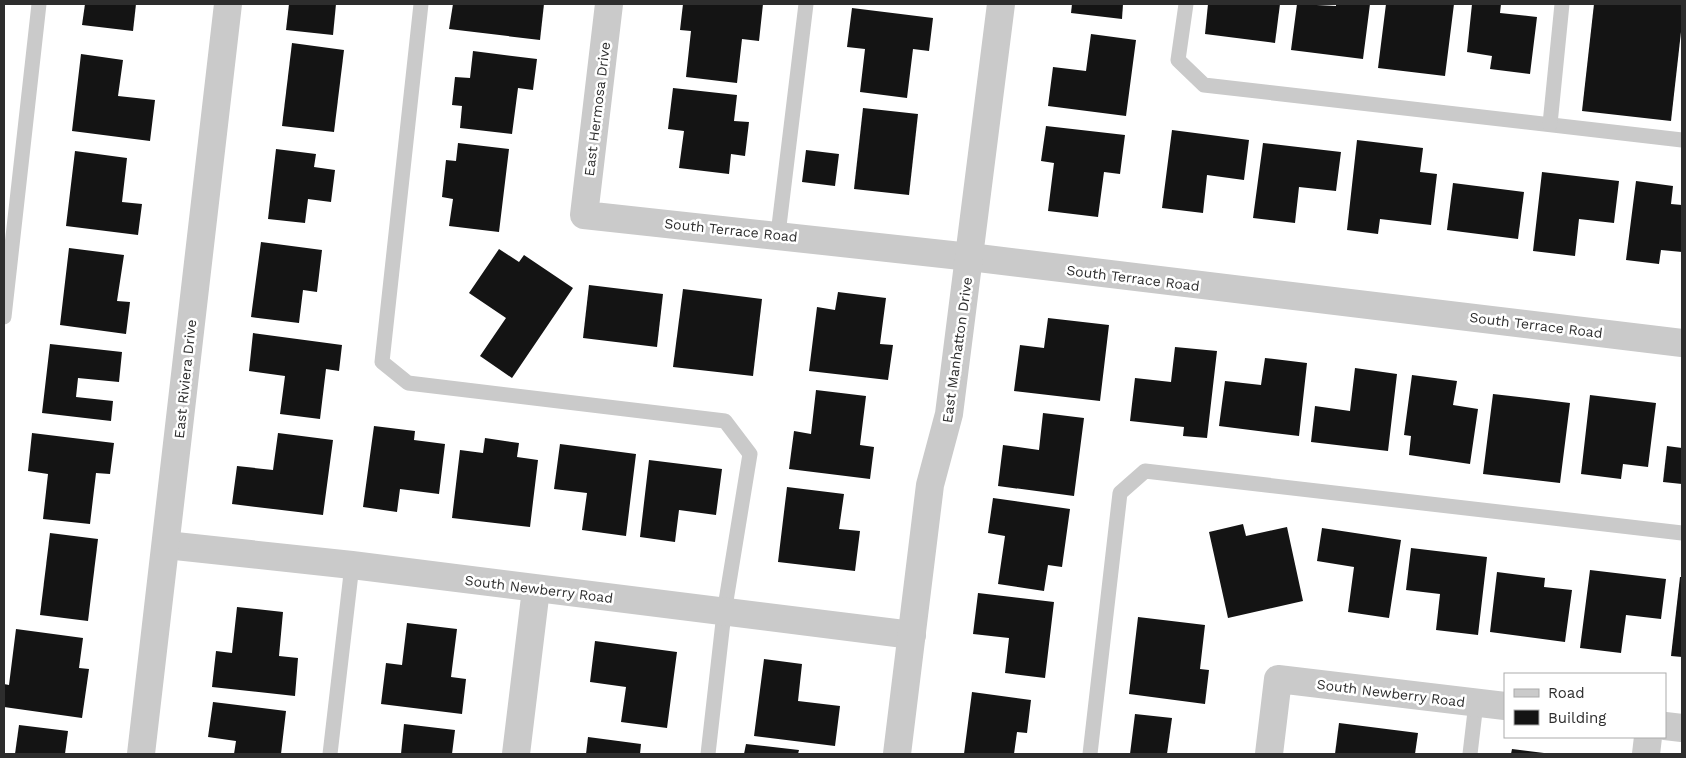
<svg xmlns="http://www.w3.org/2000/svg" width="1686" height="758" viewBox="0 0 1686 758" font-family="'Work Sans',sans-serif">
<style>
.building{fill:#141414}
.lines{fill:none;stroke-linecap:round;stroke-linejoin:round}
.service{stroke:#cacaca;stroke-width:15}
.minor{stroke:#cacaca;stroke-width:28}
.labels{text-anchor:middle;dominant-baseline:central;stroke-width:5;stroke-linejoin:round;paint-order:stroke}
.street-label{font-size:14px;fill:#2d2d2d;stroke:#fff}
</style>
<rect width="100%" height="100%" fill="#fff"/>
<g class="building">
<polygon points="85,4 136,4 133,31 82,25"/>
<polygon points="289,4 336,4 333,35 286,30"/>
<polygon points="453,4 544,4 540,40 449,29"/>
<polygon points="683,4 763,4 759,41 742,39 737,83 686,77 691,31 680,30"/>
<polygon points="1072,4 1123,4 1122,19 1071,13"/>
<polygon points="1208,4 1280,4 1275,43 1205,34"/>
<polygon points="1297,4 1336,6 1336,4 1370,4 1363,59 1291,50"/>
<polygon points="1386,4 1454,4 1445,76 1378,68"/>
<polygon points="1472,4 1501,4 1500,13 1537,17 1530,74 1490,69 1492,56 1467,52"/>
<polygon points="1594,4 1682,4 1682,23 1671,121 1582,111"/>
<polygon points="852,8 933,18 929,51 913,49 907,98 860,92 865,49 847,47"/>
<polygon points="1091,34 1136,40 1126,116 1048,106 1053,67 1086,71"/>
<polygon points="292,43 344,50 334,132 282,126"/>
<polygon points="473,51 537,59 533,90 518,88 512,134 460,128 462,106 452,105 455,77 470,78"/>
<polygon points="81,54 123,60 118,96 155,100 150,141 72,131"/>
<polygon points="673,88 737,95 734,121 749,122 745,156 731,154 729,174 679,168 684,131 668,129"/>
<polygon points="863,108 918,114 909,195 854,189"/>
<polygon points="1046,126 1125,135 1120,174 1104,172 1098,217 1048,211 1054,163 1041,161"/>
<polygon points="1172,130 1249,140 1244,180 1207,175 1203,213 1162,208"/>
<polygon points="1357,140 1423,148 1420,172 1437,174 1431,225 1380,219 1378,234 1347,230"/>
<polygon points="458,143 509,149 499,232 449,226 453,199 442,197 446,160 456,161"/>
<polygon points="1263,143 1341,152 1336,191 1299,187 1295,223 1253,218"/>
<polygon points="276,149 316,154 314,167 335,170 331,202 308,199 305,223 268,219"/>
<polygon points="806,150 839,154 835,186 802,182"/>
<polygon points="75,151 127,158 122,202 142,204 138,235 66,226"/>
<polygon points="1542,172 1619,181 1614,223 1579,219 1575,256 1533,251"/>
<polygon points="1636,181 1673,186 1671,204 1682,205 1682,252 1661,250 1659,264 1626,260"/>
<polygon points="1453,183 1524,192 1518,239 1447,230"/>
<polygon points="261,242 322,250 317,292 303,290 299,323 251,317"/>
<polygon points="69,248 124,255 117,301 130,302 126,334 60,325"/>
<polygon points="499,249 519,262 524,255 573,288 512,378 480,356 506,318 469,293"/>
<polygon points="589,285 663,294 657,347 583,338"/>
<polygon points="683,289 762,299 753,376 673,367"/>
<polygon points="838,292 886,298 880,344 893,345 888,380 809,371 817,307 835,310"/>
<polygon points="1048,318 1109,325 1100,401 1014,391 1020,345 1044,348"/>
<polygon points="253,333 342,345 339,371 326,369 320,419 280,414 285,376 249,371"/>
<polygon points="50,344 122,352 119,382 78,378 76,397 113,401 111,421 42,413"/>
<polygon points="1175,347 1217,351 1207,438 1183,436 1184,427 1130,421 1135,378 1171,382"/>
<polygon points="1265,358 1307,363 1299,436 1219,426 1225,381 1261,385"/>
<polygon points="1355,368 1397,374 1388,451 1311,442 1315,406 1350,411"/>
<polygon points="1412,375 1457,381 1453,405 1478,409 1470,464 1409,455 1411,436 1404,435"/>
<polygon points="816,390 866,396 860,445 874,447 870,479 789,469 794,431 811,434"/>
<polygon points="1493,394 1570,403 1560,483 1483,474"/>
<polygon points="1590,395 1656,403 1648,467 1623,464 1621,479 1581,474"/>
<polygon points="1043,413 1084,418 1074,496 998,486 1003,445 1039,450"/>
<polygon points="374,426 415,431 414,440 445,444 439,494 400,489 397,512 363,507"/>
<polygon points="32,433 114,443 110,474 96,473 90,524 43,519 48,474 28,471"/>
<polygon points="278,433 333,440 323,515 232,504 237,466 273,470"/>
<polygon points="485,438 519,443 517,457 538,460 530,527 452,518 460,450 483,453"/>
<polygon points="560,444 636,454 626,536 582,530 587,493 554,489"/>
<polygon points="1667,446 1682,448 1682,484 1663,482"/>
<polygon points="649,460 722,469 716,515 679,510 675,542 640,537"/>
<polygon points="787,487 844,494 839,529 860,531 855,571 778,562"/>
<polygon points="993,498 1070,509 1062,567 1048,565 1044,591 998,584 1005,536 988,533"/>
<polygon points="1243,524 1246,536 1287,527 1303,601 1228,618 1209,532"/>
<polygon points="1322,528 1401,540 1389,618 1348,612 1354,567 1317,561"/>
<polygon points="50,533 98,539 88,621 40,615"/>
<polygon points="1411,548 1487,557 1478,635 1436,630 1440,594 1406,590"/>
<polygon points="1590,570 1666,579 1661,619 1626,615 1621,653 1580,648"/>
<polygon points="1497,572 1545,578 1544,587 1572,590 1565,642 1490,632"/>
<polygon points="1680,577 1682,577 1682,657 1671,656"/>
<polygon points="978,593 1054,602 1045,678 1005,673 1009,638 973,634"/>
<polygon points="237,607 283,612 279,656 298,658 295,696 212,687 216,651 232,653"/>
<polygon points="1138,617 1205,625 1200,669 1209,670 1205,704 1129,694"/>
<polygon points="407,623 457,629 451,677 466,679 462,714 381,704 386,663 402,665"/>
<polygon points="16,629 83,638 79,668 89,669 82,718 4,707 4,684 9,685"/>
<polygon points="595,641 677,652 667,728 621,722 626,687 590,682"/>
<polygon points="764,659 802,664 798,701 840,706 835,746 754,736"/>
<polygon points="972,692 1031,700 1027,733 1017,732 1014,754 964,754"/>
<polygon points="213,702 286,711 281,754 234,754 236,741 208,737"/>
<polygon points="1135,714 1172,718 1167,754 1130,754"/>
<polygon points="1339,723 1418,733 1415,754 1335,754"/>
<polygon points="404,724 455,730 452,754 401,754"/>
<polygon points="19,725 68,731 65,754 15,754"/>
<polygon points="588,737 641,744 640,754 586,754"/>
<polygon points="746,744 799,750 798,754 744,754"/>
<polygon points="1512,749 1544,753 1544,754 1511,754"/>
</g>
<g class="lines">
<g class="service">
<polyline points="421,4 382,362 408,383 725,421 750,454 724,613 708,754"/>
<polyline points="1186,4 1178,60 1204,85 1682,140"/>
<polyline points="1550,124 1562,4"/>
<polyline points="778,234 806,4"/>
<polyline points="4,317 39,4"/>
<polyline points="330,754 352,565"/>
<polyline points="1090,754 1120,493 1145,471 1682,533"/>
<polyline points="1470,754 1476,703"/>
</g>
<g class="minor">
<polyline points="609,4 584,215 970,257 1682,343"/>
<polyline points="166,545 352,565 912,635"/>
<polyline points="1665,726 1682,728"/>
<polyline points="141,754 228,4"/>
<polyline points="516,754 536,589"/>
<polyline points="897,754 930,485 949,414 1001,4"/>
<polyline points="1269,754 1278,679 1505,706"/>
<polyline points="1646,754 1648,737"/>
</g>
</g>
<g class="labels">
<g class="street-label">
<text transform="translate(597 109) rotate(-83)">East Hermosa Drive</text>
<text transform="translate(731 230) rotate(6)">South Terrace Road</text>
<text transform="translate(1133 278) rotate(7)">South Terrace Road</text>
<text transform="translate(1536 325) rotate(7)">South Terrace Road</text>
<text transform="translate(957 350) rotate(-82)">East Manhatton Drive</text>
<text transform="translate(185 379) rotate(-84)">East Riviera Drive</text>
<text transform="translate(539 589) rotate(7)">South Newberry Road</text>
<text transform="translate(1391 693) rotate(7)">South Newberry Road</text>
</g>
</g>
<rect width="1686" height="758" fill="none" stroke="#2d2d2d" stroke-width="10"/>
<rect x="1504" y="673" width="162" height="65" fill="#ffffff" stroke="#ababab"/>
<rect x="1514" y="689" width="25" height="8" fill="#cacaca" stroke="#ababab"/>
<text x="1548" y="698" font-size="15" fill="#2d2d2d">Road</text>
<rect x="1514" y="710" width="25" height="15" fill="#141414" stroke="#ababab"/>
<text x="1548" y="723" font-size="15" fill="#2d2d2d">Building</text>
</svg>
